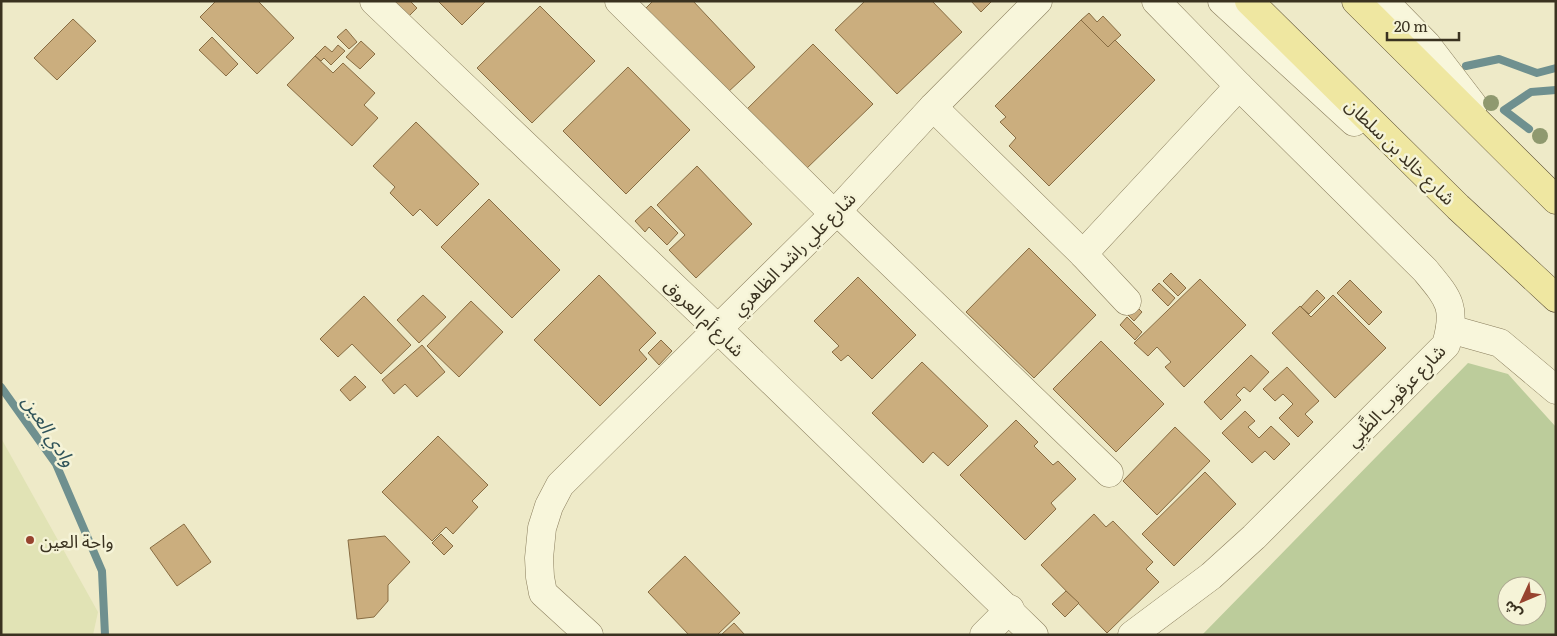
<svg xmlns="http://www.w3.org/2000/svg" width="1557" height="636" viewBox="0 0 1557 636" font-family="Literata,'Noto Sans Arabic',serif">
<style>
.farmland{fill:#e1e3b5}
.green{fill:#bccc9b;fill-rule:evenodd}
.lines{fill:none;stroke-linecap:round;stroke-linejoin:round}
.stream{stroke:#6f908f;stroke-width:8}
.building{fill:#cbae7e;stroke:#886d43}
.minor-casing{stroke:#8a7e5d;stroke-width:29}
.major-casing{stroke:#584b31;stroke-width:29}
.minor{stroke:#f8f6db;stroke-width:28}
.major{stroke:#efe7a1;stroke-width:28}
.tree{fill:#8f996f}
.poi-dot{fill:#97432e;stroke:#f5f3d7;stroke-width:2}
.labels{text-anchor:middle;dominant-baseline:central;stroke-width:5;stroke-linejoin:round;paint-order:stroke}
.street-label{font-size:18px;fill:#3a3220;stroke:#f5f3d7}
.poi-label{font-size:18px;fill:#3a3220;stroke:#f5f3d7;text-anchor:start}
.water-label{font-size:19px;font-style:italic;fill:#30545a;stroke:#f5f3d7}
</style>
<rect width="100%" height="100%" fill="#eeeac8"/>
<polygon class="farmland" points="1,438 98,612 93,635 1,635"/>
<path class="green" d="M 1468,363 L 1508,374 L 1556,427 L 1556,635 L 1202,635 ZM 1507,586 L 1537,586 L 1537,616 L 1507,616 Z"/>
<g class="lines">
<g class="stream">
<polyline points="1466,66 1499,59 1537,73 1556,68"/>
<polyline points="1529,129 1504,110 1531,92 1556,90"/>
<polyline points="1,387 56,464 102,571 105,635"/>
</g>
</g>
<g class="building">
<polygon points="216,1 258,1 294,38 257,74 200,17"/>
<polygon points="397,1 410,1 417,8 405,20 392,7"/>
<polygon points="438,1 486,1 462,25"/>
<polygon points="653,1 693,1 755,67 727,93 646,8"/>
<polygon points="865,1 932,1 962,32 897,94 835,30"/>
<polygon points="971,1 992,1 981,12"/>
<polygon points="540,6 595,61 532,123 477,68"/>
<polygon points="1089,13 1097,22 1103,16 1121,35 1108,47 1081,20"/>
<polygon points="73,19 96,41 57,80 34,58"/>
<polygon points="1081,20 1108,47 1115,40 1155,80 1049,186 1009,146 1016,138 1000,122 1006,117 995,106"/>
<polygon points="346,29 357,42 349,49 337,37"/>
<polygon points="212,37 238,64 226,76 199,50"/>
<polygon points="361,41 375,54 360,69 346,57"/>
<polygon points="813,44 873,104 804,171 745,111"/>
<polygon points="338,45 345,51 331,65 324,58 321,61 315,56 325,46 332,52"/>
<polygon points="315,56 333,73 343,63 375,93 364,105 378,118 352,146 287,85"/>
<polygon points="628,67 690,130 626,194 563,131"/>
<polygon points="416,122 479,184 437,226 420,209 413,216 390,193 395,187 373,166"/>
<polygon points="697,166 752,224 696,278 669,250 685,235 657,205"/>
<polygon points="489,199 560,270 512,318 441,247"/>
<polygon points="651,206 678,233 667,245 649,227 645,232 635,221"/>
<polygon points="1029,248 1096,315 1034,378 966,312"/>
<polygon points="1171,273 1186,288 1178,296 1163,281"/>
<polygon points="599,275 656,333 639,350 647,359 600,406 534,340"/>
<polygon points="858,277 916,335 872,379 848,355 841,361 832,352 839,346 814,321"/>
<polygon points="1200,279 1246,325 1184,387 1165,367 1171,362 1157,347 1148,356 1134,343"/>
<polygon points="1350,280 1382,312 1369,325 1337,293"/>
<polygon points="1159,283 1175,298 1168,306 1152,290"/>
<polygon points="1317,290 1325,298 1309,314 1301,307"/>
<polygon points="423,295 446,317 419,343 397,320"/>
<polygon points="1333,295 1386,348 1335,398 1272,333 1300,306 1311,317"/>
<polygon points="364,296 411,345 381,374 352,344 338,357 320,339"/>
<polygon points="471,301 503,332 459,377 427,346"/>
<polygon points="1135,305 1142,312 1134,321 1127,314"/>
<polygon points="1127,317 1142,332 1135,340 1120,325"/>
<polygon points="661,340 672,351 659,365 648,353"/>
<polygon points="1101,341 1164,404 1116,452 1053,389"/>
<polygon points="422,345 445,372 417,397 405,384 394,394 382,380"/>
<polygon points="1251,355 1269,372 1250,392 1244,387 1236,395 1241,400 1221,420 1204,402"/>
<polygon points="922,362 988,426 948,466 933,452 923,463 872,413"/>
<polygon points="1287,367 1319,401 1305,414 1313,422 1298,437 1279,418 1293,404 1283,394 1275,401 1263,389"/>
<polygon points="355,376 366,387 350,401 340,390"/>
<polygon points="1245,411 1255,421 1248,427 1259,438 1271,426 1290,444 1274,460 1265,451 1252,463 1222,433"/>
<polygon points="1016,420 1038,442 1034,446 1053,465 1058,461 1076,479 1051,503 1056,509 1025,540 960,475"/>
<polygon points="1175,427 1210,461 1157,515 1123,481"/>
<polygon points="438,436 488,485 472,501 478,507 453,534 446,527 432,541 382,492"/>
<polygon points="1205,472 1236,504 1174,566 1142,534"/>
<polygon points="1094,514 1106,527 1113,521 1153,562 1146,569 1159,582 1107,633 1041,565"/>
<polygon points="184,524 211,562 177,586 150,548"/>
<polygon points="441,534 453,546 444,555 432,543"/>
<polygon points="385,536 410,562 388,585 388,601 374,617 357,619 348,540"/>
<polygon points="685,556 740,613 717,635 689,635 648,592"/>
<polygon points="1066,591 1079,603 1065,617 1052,604"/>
<polygon points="734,623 745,635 721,635"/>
</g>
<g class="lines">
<g class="minor-casing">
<g id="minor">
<polyline points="374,1 718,329 1034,635"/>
<polyline points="619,1 834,214"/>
<polyline points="1222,1 1354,122"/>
<polyline points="1384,1 1427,45 1473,105"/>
<polyline points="933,107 1083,254 1127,301"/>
<polyline points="837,211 1109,473"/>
<polyline points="1083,254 1239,86"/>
<polyline points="1450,329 1500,343 1556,390"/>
<polyline points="589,635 543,593 540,577 539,558 542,528 549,506 560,485 837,211 933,107 1038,1"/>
<polyline points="984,635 1010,609"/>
<path d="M 1132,635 L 1211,576 L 1254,537 L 1446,345 C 1457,307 1449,299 1425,270 L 1239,86 L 1156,1"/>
</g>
</g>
<g class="major-casing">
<g id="major">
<polyline points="1249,1 1458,207 1556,298"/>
<polyline points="1356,1 1556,200"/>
</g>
</g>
<use href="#minor" class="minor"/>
<use href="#major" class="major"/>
</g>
<g class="tree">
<circle cx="1491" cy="103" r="8"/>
<circle cx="1540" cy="136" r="8"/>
</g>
<circle class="poi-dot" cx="30" cy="540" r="5"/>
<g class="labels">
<g class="street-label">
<text transform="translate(1401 151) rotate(44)">شارع خالِد بن سلطان</text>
<text transform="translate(793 253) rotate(-45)">شارع علي راشد الظاهري</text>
<text transform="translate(705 317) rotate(44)">شارع أم العروق</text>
<text transform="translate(1395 395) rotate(-46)">شارع عرقوب الظَّبِي</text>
</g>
<g class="poi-label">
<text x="40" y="540">واحة العين</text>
</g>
<g class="water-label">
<text transform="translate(50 430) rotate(57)">وادي العين</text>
</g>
</g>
<rect width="1557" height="636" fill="none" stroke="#3a3220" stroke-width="5"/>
<g transform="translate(1522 601) rotate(226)"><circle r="24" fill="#f5f3d7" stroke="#aaa68e"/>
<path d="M0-4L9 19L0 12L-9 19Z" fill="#97432e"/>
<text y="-8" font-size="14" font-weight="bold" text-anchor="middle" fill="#3a3220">ش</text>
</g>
<path d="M1387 32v8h72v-8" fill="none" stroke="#3a3220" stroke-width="2.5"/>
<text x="1394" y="32" font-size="15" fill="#3a3220" stroke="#f5f3d7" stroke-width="4" paint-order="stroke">20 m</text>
</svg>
